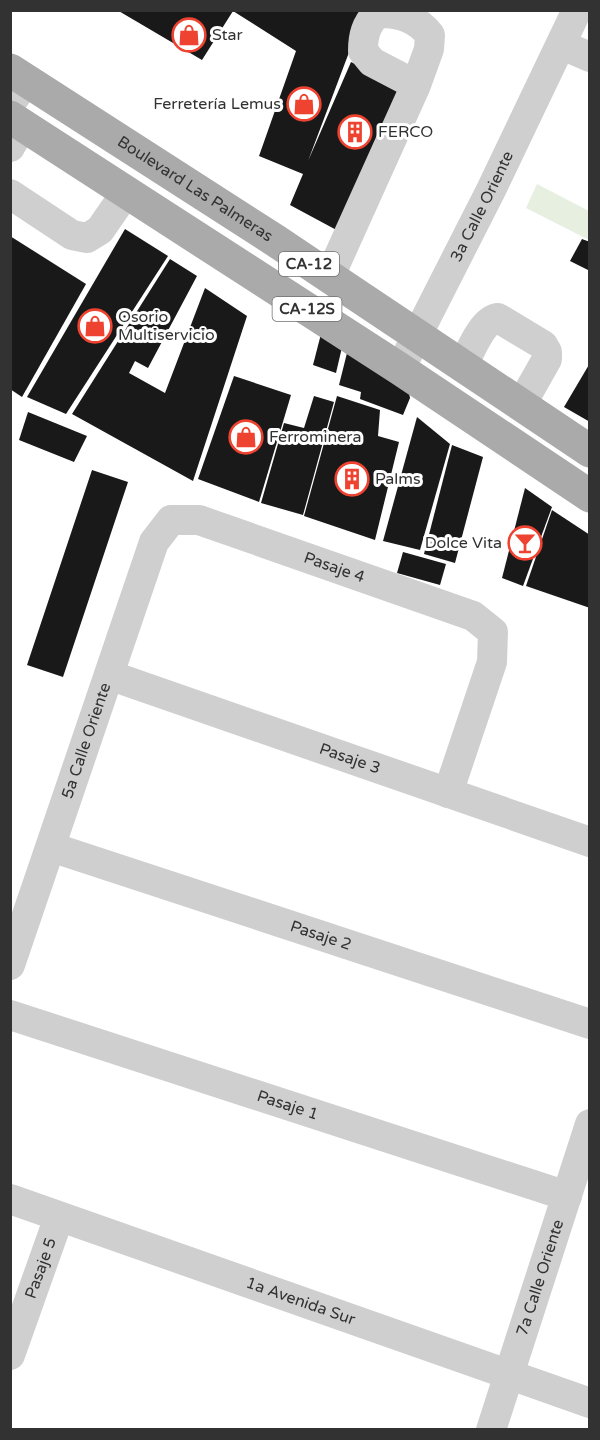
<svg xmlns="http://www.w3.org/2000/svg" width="600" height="1440" viewBox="0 0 600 1440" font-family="'Varela Round',sans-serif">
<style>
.green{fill:#e6efe0}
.building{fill:#191919}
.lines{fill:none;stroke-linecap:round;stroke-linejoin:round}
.minor{stroke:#cfcfcf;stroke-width:30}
.major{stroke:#aaa;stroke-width:33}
.labels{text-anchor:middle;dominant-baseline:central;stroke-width:6;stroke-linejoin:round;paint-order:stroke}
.shield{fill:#fff;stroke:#707070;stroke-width:1.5}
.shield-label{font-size:15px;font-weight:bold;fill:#323232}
.poi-label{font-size:16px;fill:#323232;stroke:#fff;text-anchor:start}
.street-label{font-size:16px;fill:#323232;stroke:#fff}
</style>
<rect width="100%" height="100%" fill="#fff"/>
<polygon class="green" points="537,184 589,211 589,240 526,208"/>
<g class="building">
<polygon points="117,10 365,10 308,161 351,62 409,90 342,233 290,205 303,174 259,156 296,51 233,11 202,60"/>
<polygon points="125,229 168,256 66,414 27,397"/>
<polygon points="10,236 86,284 22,397 10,389"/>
<polygon points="582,239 590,242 590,271 570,261"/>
<polygon points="170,259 197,276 148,368 135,361 129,373 165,393 205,288 247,316 193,481 72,414"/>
<polygon points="322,330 343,343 336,373 313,365"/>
<polygon points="348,349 409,393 410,398 403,415 360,399 361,392 339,385"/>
<polygon points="590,363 590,422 564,407"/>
<polygon points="234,376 291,395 259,502 198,479"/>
<polygon points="314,396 334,402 303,515 261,503 284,423 304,428"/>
<polygon points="337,396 380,410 378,436 399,442 375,540 304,516"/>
<polygon points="28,412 87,436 74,462 19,440"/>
<polygon points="417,417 450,444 420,550 383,541"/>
<polygon points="452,445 483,457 455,563 424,554"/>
<polygon points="92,470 128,482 63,677 27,665"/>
<polygon points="525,488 552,507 523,586 502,578"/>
<polygon points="552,510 590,535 590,608 526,586"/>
<polygon points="403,552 446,564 440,585 397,573"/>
</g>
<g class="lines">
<g class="minor">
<polyline points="562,45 590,57"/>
<polyline points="10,104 27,80"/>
<polyline points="10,147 23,124"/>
<polyline points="10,194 72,235 87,238 100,230 127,191"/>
<path d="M 329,278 L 416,85 L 429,49 L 430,35 C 418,19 398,12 377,13 C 366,25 363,35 363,51 L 372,62 L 416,85"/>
<path d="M 463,365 C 470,352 482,320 498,318 L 543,345 L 547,352 L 547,359 L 521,405"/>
<path id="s1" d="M 400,369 L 491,190 L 577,10"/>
<path id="s2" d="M 109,675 L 590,842"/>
<path id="s3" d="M 51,847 L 590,1024"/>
<path id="s4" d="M 10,965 L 154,542 L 171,520 L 199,520 L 473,616 L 493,632 L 492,662 L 448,793"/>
<path id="s5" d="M 10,1015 L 567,1196"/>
<path id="s6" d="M 10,1199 L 590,1403"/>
<path id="s7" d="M 10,1355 L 59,1217"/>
<path id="s8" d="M 491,1430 L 590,1124"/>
</g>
<g class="major">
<path id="s9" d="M 10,70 L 276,241 L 590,451"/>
<polyline points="10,117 400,369 590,496"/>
</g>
</g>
<defs>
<g id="shop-ring" transform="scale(1.725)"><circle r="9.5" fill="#fff" stroke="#ee4330" stroke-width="1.5"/><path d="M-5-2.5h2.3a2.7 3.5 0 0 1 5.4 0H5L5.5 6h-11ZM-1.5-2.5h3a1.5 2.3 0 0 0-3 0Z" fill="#ee4330"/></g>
<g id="building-ring" transform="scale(1.725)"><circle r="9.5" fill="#fff" stroke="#ee4330" stroke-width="1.5"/><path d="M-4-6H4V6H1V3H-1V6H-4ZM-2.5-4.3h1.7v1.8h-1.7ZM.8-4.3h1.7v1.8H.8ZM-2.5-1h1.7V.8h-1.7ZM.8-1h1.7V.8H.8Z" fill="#ee4330"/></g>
<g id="bar-ring" transform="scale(1.725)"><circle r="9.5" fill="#fff" stroke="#ee4330" stroke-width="1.5"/><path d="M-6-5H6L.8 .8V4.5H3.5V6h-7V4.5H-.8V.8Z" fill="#ee4330"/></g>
</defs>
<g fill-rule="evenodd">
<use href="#shop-ring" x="189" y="35"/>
<use href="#shop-ring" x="304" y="104"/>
<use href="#building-ring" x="355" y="132"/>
<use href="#shop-ring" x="95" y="326"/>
<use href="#shop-ring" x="246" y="437"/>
<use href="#building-ring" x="352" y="479"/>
<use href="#bar-ring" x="525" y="543"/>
</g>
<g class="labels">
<g class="shield">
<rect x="279" y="252" width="60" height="24" rx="4.5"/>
<rect x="272.5" y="297" width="69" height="24" rx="4.5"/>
</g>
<g class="shield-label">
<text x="309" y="264">CA-12</text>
<text x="307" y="309">CA-12S</text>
</g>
<g class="poi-label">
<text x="212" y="35">Star</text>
<text x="281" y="104" text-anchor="end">Ferretería Lemus</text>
<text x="378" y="132">FERCO</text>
<text x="118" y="317">Osorio<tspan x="118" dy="18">Multiservicio</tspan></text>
<text x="269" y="437">Ferrominera</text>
<text x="375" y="479">Palms</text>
<text x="502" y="543" text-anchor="end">Dolce Vita</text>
</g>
<g class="street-label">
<text stroke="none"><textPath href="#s9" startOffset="220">Boulevard Las Palmeras</textPath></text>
<text stroke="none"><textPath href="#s1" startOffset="182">3a Calle Oriente</textPath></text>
<text stroke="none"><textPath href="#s4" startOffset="646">Pasaje 4</textPath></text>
<text stroke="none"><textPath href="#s4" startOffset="237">5a Calle Oriente</textPath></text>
<text stroke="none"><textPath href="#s2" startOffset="255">Pasaje 3</textPath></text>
<text stroke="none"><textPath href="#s3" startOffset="284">Pasaje 2</textPath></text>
<text stroke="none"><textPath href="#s5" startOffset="292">Pasaje 1</textPath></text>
<text stroke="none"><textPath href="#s7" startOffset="92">Pasaje 5</textPath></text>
<text stroke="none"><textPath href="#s8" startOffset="160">7a Calle Oriente</textPath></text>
<text stroke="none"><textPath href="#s6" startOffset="308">1a Avenida Sur</textPath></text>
</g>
</g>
<rect width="600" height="1440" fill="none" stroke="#323232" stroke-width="24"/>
</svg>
